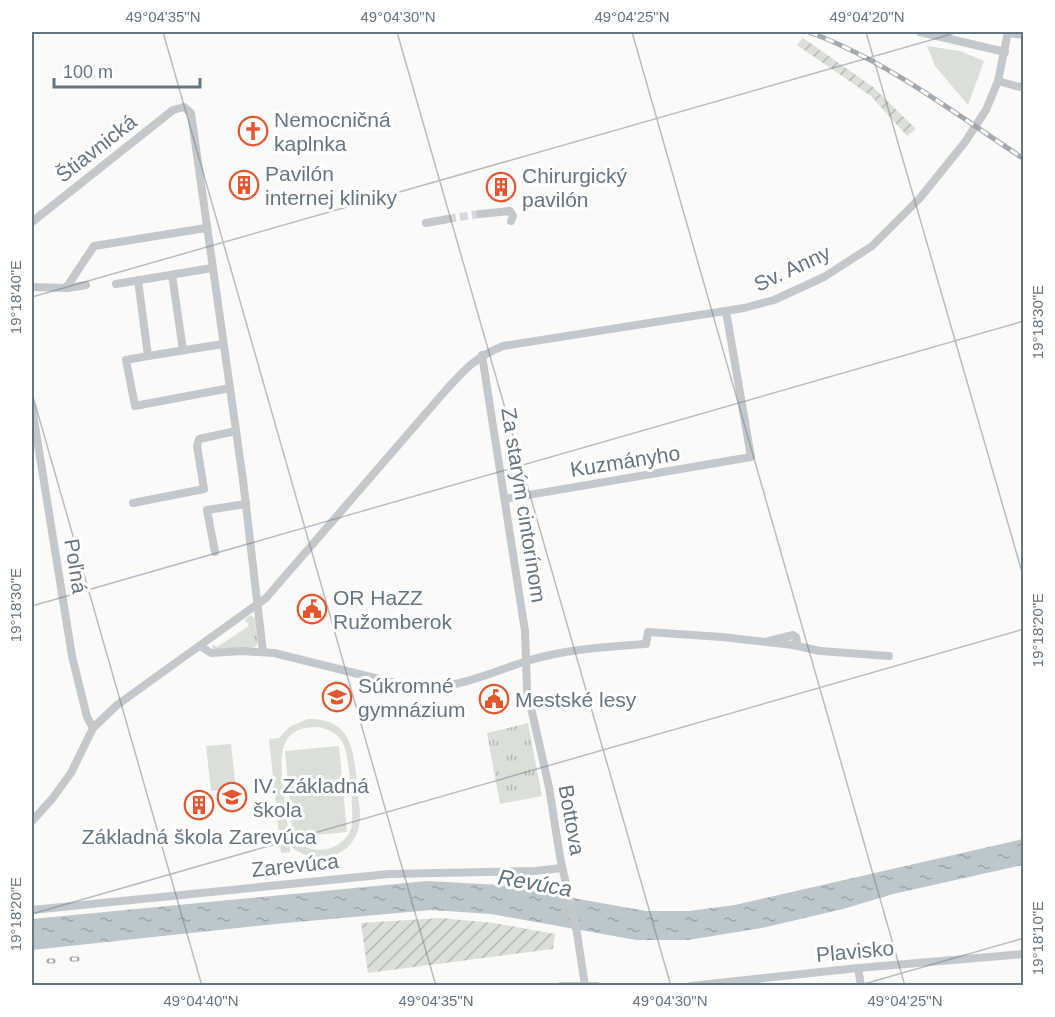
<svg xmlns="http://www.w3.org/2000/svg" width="1055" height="1017" viewBox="0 0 1055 1017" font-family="Arial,sans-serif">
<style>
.grass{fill:url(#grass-tufts)}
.park{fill:#dadfd7;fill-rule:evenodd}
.garden{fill:url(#garden-furrows)}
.water{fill:url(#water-ripples)}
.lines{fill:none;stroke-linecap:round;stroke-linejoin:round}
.minor-tunnel{stroke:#d5d9db;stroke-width:8;stroke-dasharray:8 4;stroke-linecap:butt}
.minor{stroke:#c3c8cc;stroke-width:8}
.rail-casing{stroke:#a2aab0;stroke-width:5}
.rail{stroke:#fff;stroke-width:3;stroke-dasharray:9;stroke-linecap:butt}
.ticks{fill:none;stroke:#657683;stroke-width:1.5;stroke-opacity:0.45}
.labels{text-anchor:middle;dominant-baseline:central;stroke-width:6;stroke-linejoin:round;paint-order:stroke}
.poi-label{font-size:21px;fill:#657683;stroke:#fff;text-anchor:start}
.street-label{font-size:21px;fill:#657683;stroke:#fff}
.water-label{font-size:22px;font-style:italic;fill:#60757c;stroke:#fff}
.neatline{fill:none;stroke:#657683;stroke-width:2}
.ticks-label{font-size:15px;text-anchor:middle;fill:#657683}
</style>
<defs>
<pattern id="grass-tufts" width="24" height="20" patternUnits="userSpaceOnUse" patternTransform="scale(1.5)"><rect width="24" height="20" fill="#dadfd7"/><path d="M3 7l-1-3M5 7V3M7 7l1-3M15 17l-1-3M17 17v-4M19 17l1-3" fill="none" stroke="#b4b9b4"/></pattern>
<pattern id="garden-furrows" width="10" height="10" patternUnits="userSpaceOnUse" patternTransform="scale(1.5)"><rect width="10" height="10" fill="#dadfd7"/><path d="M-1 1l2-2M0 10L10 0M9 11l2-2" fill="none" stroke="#b4b9b4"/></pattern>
<pattern id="water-ripples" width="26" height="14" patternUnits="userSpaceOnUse" patternTransform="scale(1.5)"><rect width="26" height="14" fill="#bbc7cb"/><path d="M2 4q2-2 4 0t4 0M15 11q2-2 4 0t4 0" fill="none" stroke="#9ca6aa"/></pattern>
</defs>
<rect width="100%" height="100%" fill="#fafaf8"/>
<g class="grass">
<polygon points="251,615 255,619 258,643 255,647 216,650 212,648 213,644 217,647 249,626 245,619"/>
<polygon points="528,723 542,796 500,804 487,733"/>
</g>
<g class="park">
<polygon points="927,46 960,51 984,61 968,105 935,66"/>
<path d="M 308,719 C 354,718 354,754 357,788 C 359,802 362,817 358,830 C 348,861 312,865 290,846 L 290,852 L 281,853 L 269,739 L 279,738 L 289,727 ZM 318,727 C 328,729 336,733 342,741 C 349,752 355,817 351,829 C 341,853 309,857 293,837 L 347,832 L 339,746 L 285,751 L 293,837 C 285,825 286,810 284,796 C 281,766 273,725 318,727 Z"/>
<polygon points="231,744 236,789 211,791 206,746"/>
</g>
<g class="garden">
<polygon points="803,38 873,87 916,129 907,136 871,96 797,45"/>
<polygon points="440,918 494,923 555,934 553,949 368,973 361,923"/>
</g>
<polygon class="water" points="1023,839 1023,865 893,894 843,909 762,928 688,940 636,940 491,914 431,910 275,924 32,950 32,919 427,881 500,885 646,911 689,911 735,905"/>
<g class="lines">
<polyline class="minor-tunnel" points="448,219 480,214"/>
<g class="minor">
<polyline points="920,32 1005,52"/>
<polyline points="1008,33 1024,35"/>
<polyline points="998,81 1019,87 1024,86"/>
<polyline points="480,214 510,211 513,216 511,221"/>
<polyline points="32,222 173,110 184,107 191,113 243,480 263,652"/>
<polyline points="426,223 448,219"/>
<polyline points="172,275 183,350"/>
<polyline points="138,280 148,356 223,344"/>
<polyline points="116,284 212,268"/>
<polyline points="32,287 68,288 86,285"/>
<polyline points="66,288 94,246 206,228"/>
<polyline points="482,355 525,631 527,690 549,787 560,857 577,933 585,986"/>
<polyline points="148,356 126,360 135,406 230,388"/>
<polyline points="32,407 72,656 87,717 93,728"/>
<polyline points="505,499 751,457 726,311"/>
<polyline points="133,503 204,489 197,446 199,439 236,431"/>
<polyline points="215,552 207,510 246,504"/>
<polyline points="769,641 793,635 796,637 797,642 793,645"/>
<path d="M 200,646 L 211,653 L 242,651 L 274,653 L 407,686 C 450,693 488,673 527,661 C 566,649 606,647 646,644 L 648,632 L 722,637 L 793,645 L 820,651 L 889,656"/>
<path d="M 32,821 L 52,799 L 71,773 L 93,728 L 117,705 L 266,598 L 446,390 C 466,368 476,357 503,346 L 744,308 L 774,300 L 824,277 L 872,246 L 920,198 L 965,142 L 986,110 L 998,81 L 1008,32"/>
<polyline points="32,910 389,874 535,871 562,868"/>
<polyline points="858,968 861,986"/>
<polyline points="561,986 597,986"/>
<polyline points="691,986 858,968 1024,954"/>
</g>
<g class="rail-casing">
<g id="rail">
<path d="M 809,32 C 887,61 954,113 1024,159"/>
<polyline points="72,959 77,959"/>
<polyline points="49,961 53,961"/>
</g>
</g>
<use href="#rail" class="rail"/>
</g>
<path class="ticks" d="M 163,32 L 436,986M 397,32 L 671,986M 632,32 L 905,986M 866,32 L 1024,579M 32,297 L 959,32M 32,393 L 202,986M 32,606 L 1024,321M 32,914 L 1024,629M 857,986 L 1024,938"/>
<defs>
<g id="church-ring" transform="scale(1.5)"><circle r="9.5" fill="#fff" stroke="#e4572e" stroke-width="1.5"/><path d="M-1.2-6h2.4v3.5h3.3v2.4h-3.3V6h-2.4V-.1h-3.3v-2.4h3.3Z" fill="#e4572e"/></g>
<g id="building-ring" transform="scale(1.5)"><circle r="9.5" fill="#fff" stroke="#e4572e" stroke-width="1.5"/><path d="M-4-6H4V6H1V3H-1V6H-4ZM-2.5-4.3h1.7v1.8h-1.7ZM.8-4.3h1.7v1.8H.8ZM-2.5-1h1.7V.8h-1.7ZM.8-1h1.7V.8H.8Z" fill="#e4572e"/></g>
<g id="civic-ring" transform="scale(1.5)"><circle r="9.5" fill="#fff" stroke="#e4572e" stroke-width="1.5"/><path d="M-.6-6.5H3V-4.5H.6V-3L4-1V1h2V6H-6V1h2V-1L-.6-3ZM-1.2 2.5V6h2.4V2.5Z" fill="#e4572e"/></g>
<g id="school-ring" transform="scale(1.5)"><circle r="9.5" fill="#fff" stroke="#e4572e" stroke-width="1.5"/><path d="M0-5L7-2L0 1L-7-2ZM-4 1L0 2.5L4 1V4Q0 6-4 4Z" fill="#e4572e"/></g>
</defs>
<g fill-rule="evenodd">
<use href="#church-ring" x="253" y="131"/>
<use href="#building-ring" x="244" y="185"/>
<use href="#building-ring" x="501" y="187"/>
<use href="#civic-ring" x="312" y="609"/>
<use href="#school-ring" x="337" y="697"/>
<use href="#civic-ring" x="494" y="699"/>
<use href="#school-ring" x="232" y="797"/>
<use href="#building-ring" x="199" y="805"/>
</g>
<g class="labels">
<g class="poi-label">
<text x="274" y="119">Nemocničná<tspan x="274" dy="24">kaplnka</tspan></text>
<text x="265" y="173">Pavilón<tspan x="265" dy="24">internej kliniky</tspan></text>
<text x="522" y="175">Chirurgický<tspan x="522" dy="24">pavilón</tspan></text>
<text x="333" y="597">OR HaZZ<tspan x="333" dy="24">Ružomberok</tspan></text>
<text x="358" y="685">Súkromné<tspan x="358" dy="24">gymnázium</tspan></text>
<text x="515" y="699">Mestské lesy</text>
<text x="253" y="785">IV. Základná<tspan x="253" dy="24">škola</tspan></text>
<text x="199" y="836" text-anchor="middle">Základná škola Zarevúca</text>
</g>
<g class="street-label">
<text transform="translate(96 148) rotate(-38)">Štiavnická</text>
<text transform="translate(792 268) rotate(-25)">Sv. Anny</text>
<text transform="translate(625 461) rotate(-9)">Kuzmányho</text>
<text transform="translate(524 505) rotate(81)">Za starým cintorínom</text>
<text transform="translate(76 566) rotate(81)">Poľná</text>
<text transform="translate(572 820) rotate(80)">Bottova</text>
<text transform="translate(295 865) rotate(-6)">Zarevúca</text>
<text transform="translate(855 951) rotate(-5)">Plavisko</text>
</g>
<g class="water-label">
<text transform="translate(535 883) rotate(10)">Revúca</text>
</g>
</g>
<rect width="1055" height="1017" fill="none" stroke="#ffffff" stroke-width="66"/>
<path d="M54 78v9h146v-9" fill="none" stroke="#657683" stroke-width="3"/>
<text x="63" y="78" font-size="18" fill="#657683" stroke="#ffffff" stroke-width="4.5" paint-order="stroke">100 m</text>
<rect x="33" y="33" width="989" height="951" class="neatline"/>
<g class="ticks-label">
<text x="163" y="22">49°04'35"N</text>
<text x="398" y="22">49°04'30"N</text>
<text x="632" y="22">49°04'25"N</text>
<text x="867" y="22">49°04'20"N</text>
<text transform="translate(16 297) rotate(-90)" y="5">19°18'40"E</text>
<text transform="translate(1038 322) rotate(-90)" y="5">19°18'30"E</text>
<text transform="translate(16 605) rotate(-90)" y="5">19°18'30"E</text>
<text transform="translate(1038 630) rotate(-90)" y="5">19°18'20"E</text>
<text transform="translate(16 914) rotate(-90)" y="5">19°18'20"E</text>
<text transform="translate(1038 938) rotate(-90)" y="5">19°18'10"E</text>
<text x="201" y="1006">49°04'40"N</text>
<text x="436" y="1006">49°04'35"N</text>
<text x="670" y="1006">49°04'30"N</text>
<text x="905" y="1006">49°04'25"N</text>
</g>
</svg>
